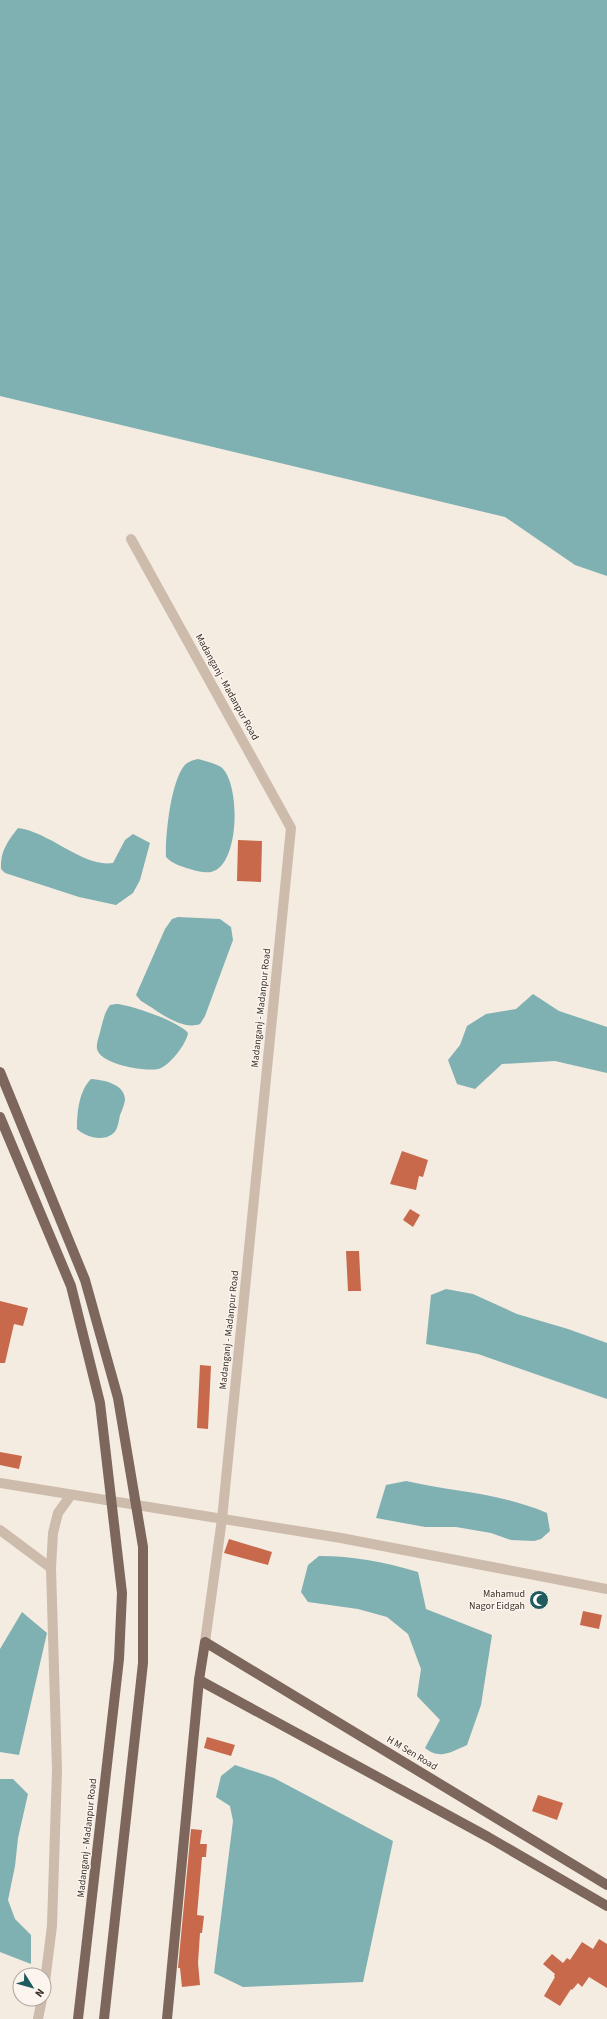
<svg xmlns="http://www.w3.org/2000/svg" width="607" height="2019" viewBox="0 0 607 2019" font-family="'Source Sans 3',sans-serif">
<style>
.water{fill:#7fb0b2}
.building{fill:#c8694b}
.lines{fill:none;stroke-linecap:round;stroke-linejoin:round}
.minor{stroke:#cdbbac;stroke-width:10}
.major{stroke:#7d675c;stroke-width:10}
.labels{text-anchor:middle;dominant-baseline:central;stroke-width:3;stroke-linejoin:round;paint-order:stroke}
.street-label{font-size:10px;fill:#3b302b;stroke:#fbf5ee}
.poi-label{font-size:10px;fill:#3b302b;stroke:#fbf5ee;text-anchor:end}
</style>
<rect width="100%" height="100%" fill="#f4ebe1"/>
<g class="water">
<polygon points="0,0 607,0 607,576 575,565 505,517 0,396"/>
<path d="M 198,759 C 205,761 214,763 221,767 C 241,783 240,866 211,872 C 204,873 196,871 190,869 C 180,866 173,864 166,857 C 165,836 171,782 184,766 C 187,762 193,760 198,759 Z"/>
<path d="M 18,828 C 50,832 84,868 113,863 L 125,840 L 133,834 L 150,843 L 140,880 L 133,893 L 116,905 L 79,897 L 5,873 L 1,869 C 0,851 8,841 18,828 Z"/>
<path d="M 178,917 L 220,919 L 231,927 L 233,940 L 205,1016 L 200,1024 C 181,1031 157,1010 141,1001 L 136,995 L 165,929 L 172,919 Z"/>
<polygon points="533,994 559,1011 607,1027 607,1073 555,1061 502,1064 475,1089 457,1084 448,1060 460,1045 467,1026 486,1014 516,1009"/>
<path d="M 116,1004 C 129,1004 180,1022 188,1033 C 187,1043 169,1067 158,1069 C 145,1072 100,1064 97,1049 C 96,1043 100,1034 101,1028 C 103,1020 105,1012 110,1005 Z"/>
<path d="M 91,1079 C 104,1080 125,1084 125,1100 C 124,1105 122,1111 120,1115 C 119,1120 118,1126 116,1130 C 108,1143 86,1138 77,1129 C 77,1112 79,1091 91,1079 Z"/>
<polygon points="446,1289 473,1294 517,1314 568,1329 607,1343 607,1399 478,1354 426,1344 431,1295"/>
<path d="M 406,1481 C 454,1492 502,1493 547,1513 L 550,1531 L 541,1539 L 534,1541 L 511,1540 L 491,1533 L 456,1527 L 425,1527 L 376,1518 L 386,1485 Z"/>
<path d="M 319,1556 C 353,1556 385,1562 418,1572 L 426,1609 L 492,1635 L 481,1705 L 467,1745 C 451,1752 440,1760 425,1748 L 440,1720 L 417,1696 L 421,1669 L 408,1634 L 387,1617 L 358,1609 L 308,1602 L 301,1592 L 308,1565 Z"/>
<polygon points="22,1612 47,1633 19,1755 0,1752 0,1649"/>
<polygon points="235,1765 274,1778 393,1841 363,1982 243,1987 214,1973 233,1821 230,1806 216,1797 221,1776"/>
<polygon points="0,1779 13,1779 28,1794 18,1838 15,1866 8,1900 15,1919 31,1935 31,1964 0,1952"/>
</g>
<g class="building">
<polygon points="238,840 262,841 261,882 237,881"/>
<polygon points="402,1151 428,1160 423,1177 419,1176 416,1190 390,1184"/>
<polygon points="410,1209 420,1215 413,1227 403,1220"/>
<polygon points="346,1251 359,1251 361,1291 348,1291"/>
<polygon points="0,1301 28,1308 23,1326 14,1324 5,1363 0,1363"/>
<polygon points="200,1365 211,1366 208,1429 197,1428"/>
<polygon points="0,1452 22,1456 19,1469 0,1465"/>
<polygon points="229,1539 272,1552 268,1565 224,1553"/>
<polygon points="583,1611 602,1615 599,1629 580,1625"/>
<polygon points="207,1737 235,1745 231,1756 204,1748"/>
<polygon points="538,1795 563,1803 557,1820 532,1811"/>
<polygon points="191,1829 202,1830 200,1844 207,1844 206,1857 202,1857 197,1915 204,1916 202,1933 200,1933 198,1963 200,1985 182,1987 180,1968 178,1968"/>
<polygon points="599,1939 607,1944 607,1988 589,1977 582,1987 578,1983 572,1990 571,1989 560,2006 544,1996 555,1977 554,1976 555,1974 543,1964 552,1954 563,1963 567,1958 570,1960 582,1942 593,1949"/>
</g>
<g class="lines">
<g class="minor">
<polyline points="131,539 291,828 222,1519 205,1642"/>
<polyline points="0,1483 341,1538 607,1589"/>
<polyline points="0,1530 51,1568"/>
<polyline points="44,1989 52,1926 57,1770 51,1568 53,1533 58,1513 71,1495"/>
<polyline points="38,2019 42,1999"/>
</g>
<g class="major">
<polyline points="0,1072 85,1280 118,1398 143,1547 143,1663 104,2019"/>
<polyline points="0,1117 71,1286 100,1403 122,1593 119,1659 78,2019"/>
<polyline points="199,1680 488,1837 607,1906"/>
<polyline points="167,2019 199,1680 205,1642 607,1885"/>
</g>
</g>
<defs>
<g id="mosque-disc" transform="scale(1)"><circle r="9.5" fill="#1f5a5e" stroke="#fbf5ee"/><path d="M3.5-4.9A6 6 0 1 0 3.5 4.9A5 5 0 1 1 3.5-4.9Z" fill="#fff"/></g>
</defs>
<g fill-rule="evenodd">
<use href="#mosque-disc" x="539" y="1600"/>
</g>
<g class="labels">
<g class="street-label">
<text transform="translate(227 687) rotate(61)">Madanganj - Madanpur Road</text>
<text transform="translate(261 1008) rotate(-84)">Madanganj - Madanpur Road</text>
<text transform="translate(229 1330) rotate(-84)">Madanganj - Madanpur Road</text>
<text transform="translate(412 1753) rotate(31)">H M Sen Road</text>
<text transform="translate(87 1838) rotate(-84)">Madanganj - Madanpur Road</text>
</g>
<g class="poi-label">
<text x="525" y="1594">Mahamud<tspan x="525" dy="12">Nagor Eidgah</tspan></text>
</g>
</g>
<g transform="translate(32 1987) rotate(127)"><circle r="19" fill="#fbf5ee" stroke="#aea6a0"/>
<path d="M0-3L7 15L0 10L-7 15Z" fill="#1f5a5e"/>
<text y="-6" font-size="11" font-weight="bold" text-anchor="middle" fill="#3b302b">N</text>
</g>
</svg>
